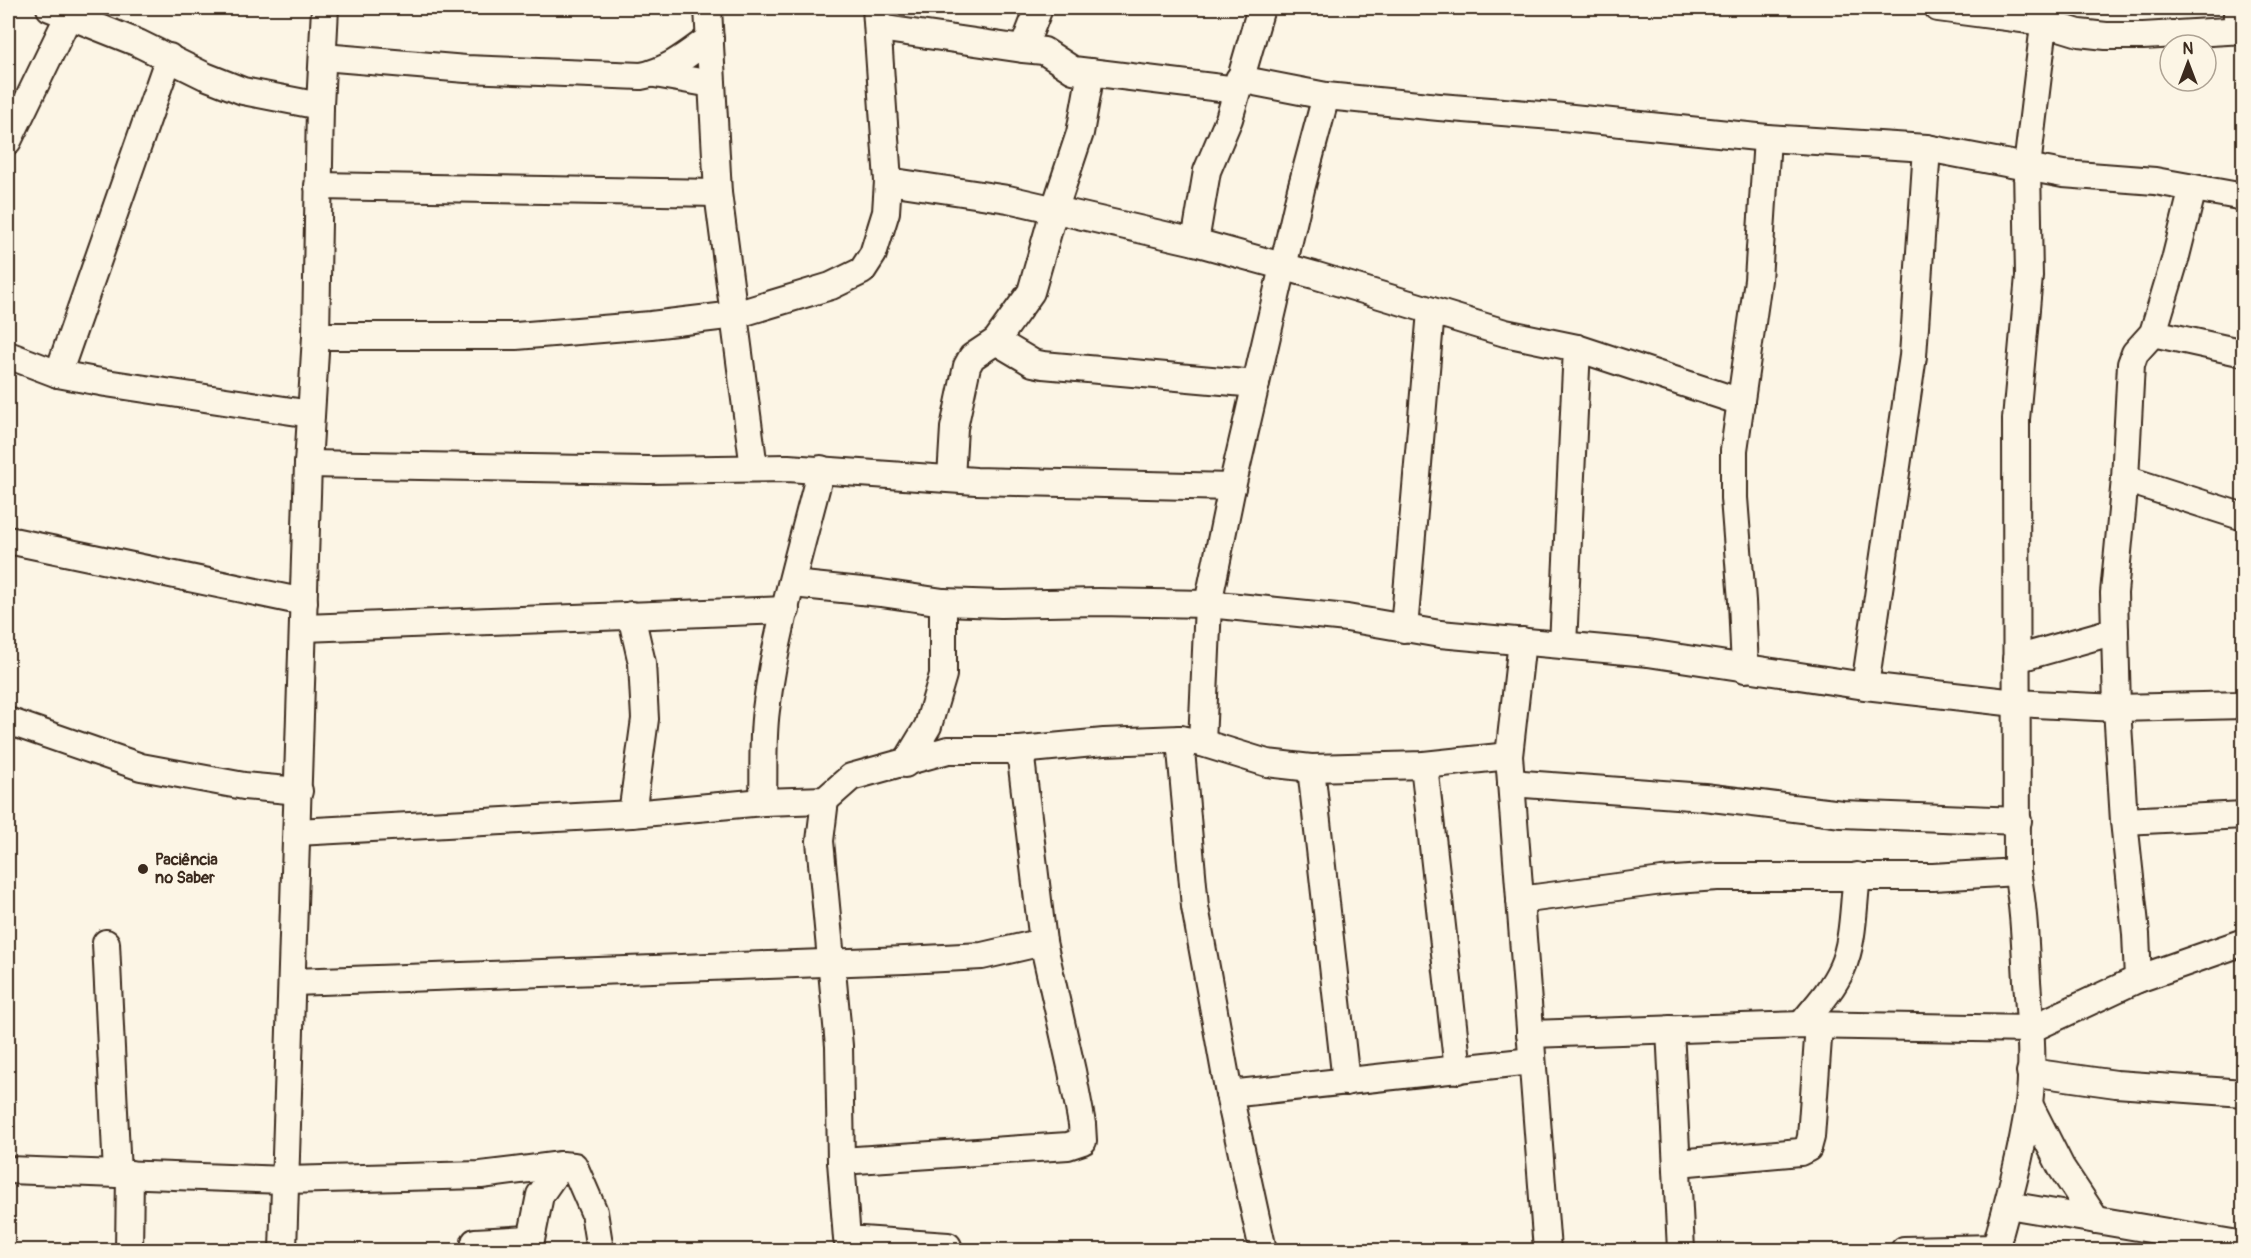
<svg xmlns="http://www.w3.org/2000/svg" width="2251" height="1258" viewBox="0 0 2251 1258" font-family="Pangolin,sans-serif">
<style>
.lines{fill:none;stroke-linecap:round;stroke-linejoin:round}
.minor-casing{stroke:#3b2a1e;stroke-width:30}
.minor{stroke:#fcf5e5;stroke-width:26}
.poi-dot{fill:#3b2a1e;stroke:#fcf5e5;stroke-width:2}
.labels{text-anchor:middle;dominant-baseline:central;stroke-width:4.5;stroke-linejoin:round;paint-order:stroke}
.poi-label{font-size:16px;font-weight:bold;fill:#3b2a1e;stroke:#fcf5e5;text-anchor:start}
</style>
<rect width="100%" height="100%" fill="#fcf5e5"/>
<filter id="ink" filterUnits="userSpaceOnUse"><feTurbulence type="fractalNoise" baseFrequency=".0167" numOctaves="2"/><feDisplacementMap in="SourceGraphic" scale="12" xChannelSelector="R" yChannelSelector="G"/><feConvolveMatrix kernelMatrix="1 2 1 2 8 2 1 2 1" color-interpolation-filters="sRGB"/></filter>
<g filter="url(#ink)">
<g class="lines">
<g class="minor-casing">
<g id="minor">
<polyline points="50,8 138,43 205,76 243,91 320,106"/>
<polyline points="708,8 718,193 754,468"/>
<polyline points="1039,8 1023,49 1044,51 1073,70 1237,90"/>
<polyline points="1938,8 2043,22 2079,33 2106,36 2143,36 2244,30"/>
<polyline points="879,28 1023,49"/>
<polyline points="2237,31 2237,8"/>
<path d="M 323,57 L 466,69 L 641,76 C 668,71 688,54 710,38"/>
<polyline points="655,74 712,84"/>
<polyline points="1239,79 1326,96 1439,107 1553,116 1767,138 1927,148 2063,174 2155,181 2244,197"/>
<polyline points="8,141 69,15"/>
<polyline points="888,181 1008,199 1195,242 1314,275 1505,333 1577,348 1741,402"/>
<polyline points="318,186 718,193"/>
<polyline points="1195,242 1207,171 1229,119 1261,8"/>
<polyline points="2153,333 2244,353"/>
<polyline points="316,336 516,336 651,325 735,315 831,286 862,271 873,254 886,212 888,181 876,8"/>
<polyline points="996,341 1033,363 1043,365 1256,384"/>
<polyline points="8,355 58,374 106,383 311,414"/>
<polyline points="58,374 169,57"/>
<polyline points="308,464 648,470 788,468 976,481 1232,487"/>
<polyline points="951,478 954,428 967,366 972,357 996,341 1031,292 1054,211 1080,133 1091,72"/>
<polyline points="2125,479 2244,517"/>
<polyline points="8,540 304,602"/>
<polyline points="793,584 881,593 943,602 1001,604 1098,602 1208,604 1347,618 1440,634 1648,653 1865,686 2016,703 2117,708 2244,705"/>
<polyline points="631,615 642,663 645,719 632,814"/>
<polyline points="304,628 786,610"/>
<polyline points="1404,629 1431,311"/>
<polyline points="1522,641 1509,756 1547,1250"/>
<polyline points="1563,645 1577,348"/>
<polyline points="2016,659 2115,631"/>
<polyline points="1745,669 1742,601 1734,498 1734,450 1758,280 1767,138"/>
<polyline points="1865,686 1913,356 1927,148"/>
<polyline points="8,721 141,767 244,786 299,791"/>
<polyline points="1180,739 1195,907 1229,1094 1263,1250"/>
<polyline points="1202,743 1208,604 1232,487 1301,189 1326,96"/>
<polyline points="905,764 928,726 943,675 943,602"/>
<polyline points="1424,765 1458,1070"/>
<polyline points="1311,768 1346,1082"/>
<polyline points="1511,783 1704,797 1842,814 2018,821"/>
<polyline points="825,800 820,841 839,1046 841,1161 847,1239 948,1246"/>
<path d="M 763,802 C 764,772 762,740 766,710 C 776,629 801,549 821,469"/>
<polyline points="2124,821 2244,815"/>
<polyline points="297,832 632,814 763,802 825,800 851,777 948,750 1020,750 1104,742 1180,739 1202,743 1267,763 1311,768 1424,765 1509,756"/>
<polyline points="1520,900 1662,881 1717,877 1933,877 2017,872"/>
<polyline points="106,943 117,1174"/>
<polyline points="2138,979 2244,942"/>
<polyline points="293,982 905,960 982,956 1043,942"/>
<path d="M 1801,1025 C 1816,1007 1832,990 1842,968 C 1854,941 1853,906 1857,876"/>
<polyline points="1670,1029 1681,1250"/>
<polyline points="1530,1034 1801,1025 2031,1029 2138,979 2136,934 2124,821 2117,708 2114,593 2125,479 2131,364 2135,353 2153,333 2175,260 2193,188"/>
<polyline points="2030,1072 2116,1084 2244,1093"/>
<polyline points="1229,1094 1532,1061"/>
<polyline points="2029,1104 2061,1167 2096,1220"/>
<polyline points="841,1161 1068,1146 1083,1141 1082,1124 1072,1071 1043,942 1020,750"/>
<polyline points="1678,1163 1800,1152 1808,1148 1811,1137 1819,1025"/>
<polyline points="8,1170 285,1180 481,1175 561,1165 574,1166 594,1212 600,1250"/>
<polyline points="2008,1205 2244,1245"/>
<polyline points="129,1250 130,1174"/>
<polyline points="283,1250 308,464 316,336 320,106 325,8"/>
<polyline points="474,1250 475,1242 530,1239"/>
<polyline points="529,1250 540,1195 561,1165"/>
<polyline points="1904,1250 1996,1248"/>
<path d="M 1995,1250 C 2008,1203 2022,1153 2029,1104 C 2034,1063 2030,1022 2027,981 C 2025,944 2024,908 2017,872 L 2016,419 L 2029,276 L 2027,167 L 2046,8"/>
</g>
</g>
<use href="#minor" class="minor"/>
</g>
</g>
<circle class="poi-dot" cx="143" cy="869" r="6"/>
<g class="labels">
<g class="poi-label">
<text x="155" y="860">Paciência<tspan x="155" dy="18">no Saber</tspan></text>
</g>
</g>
<rect width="2251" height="1258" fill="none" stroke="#fcf5e5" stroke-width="30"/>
<rect x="15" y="15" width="2221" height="1228" fill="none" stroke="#3b2a1e" stroke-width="2" filter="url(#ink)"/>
<g transform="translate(2188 63)"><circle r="28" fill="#fcf5e5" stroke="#afa495" stroke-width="1.5"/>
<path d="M0-4.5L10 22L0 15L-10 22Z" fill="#3b2a1e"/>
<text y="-9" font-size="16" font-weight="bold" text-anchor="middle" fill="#3b2a1e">N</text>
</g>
</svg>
